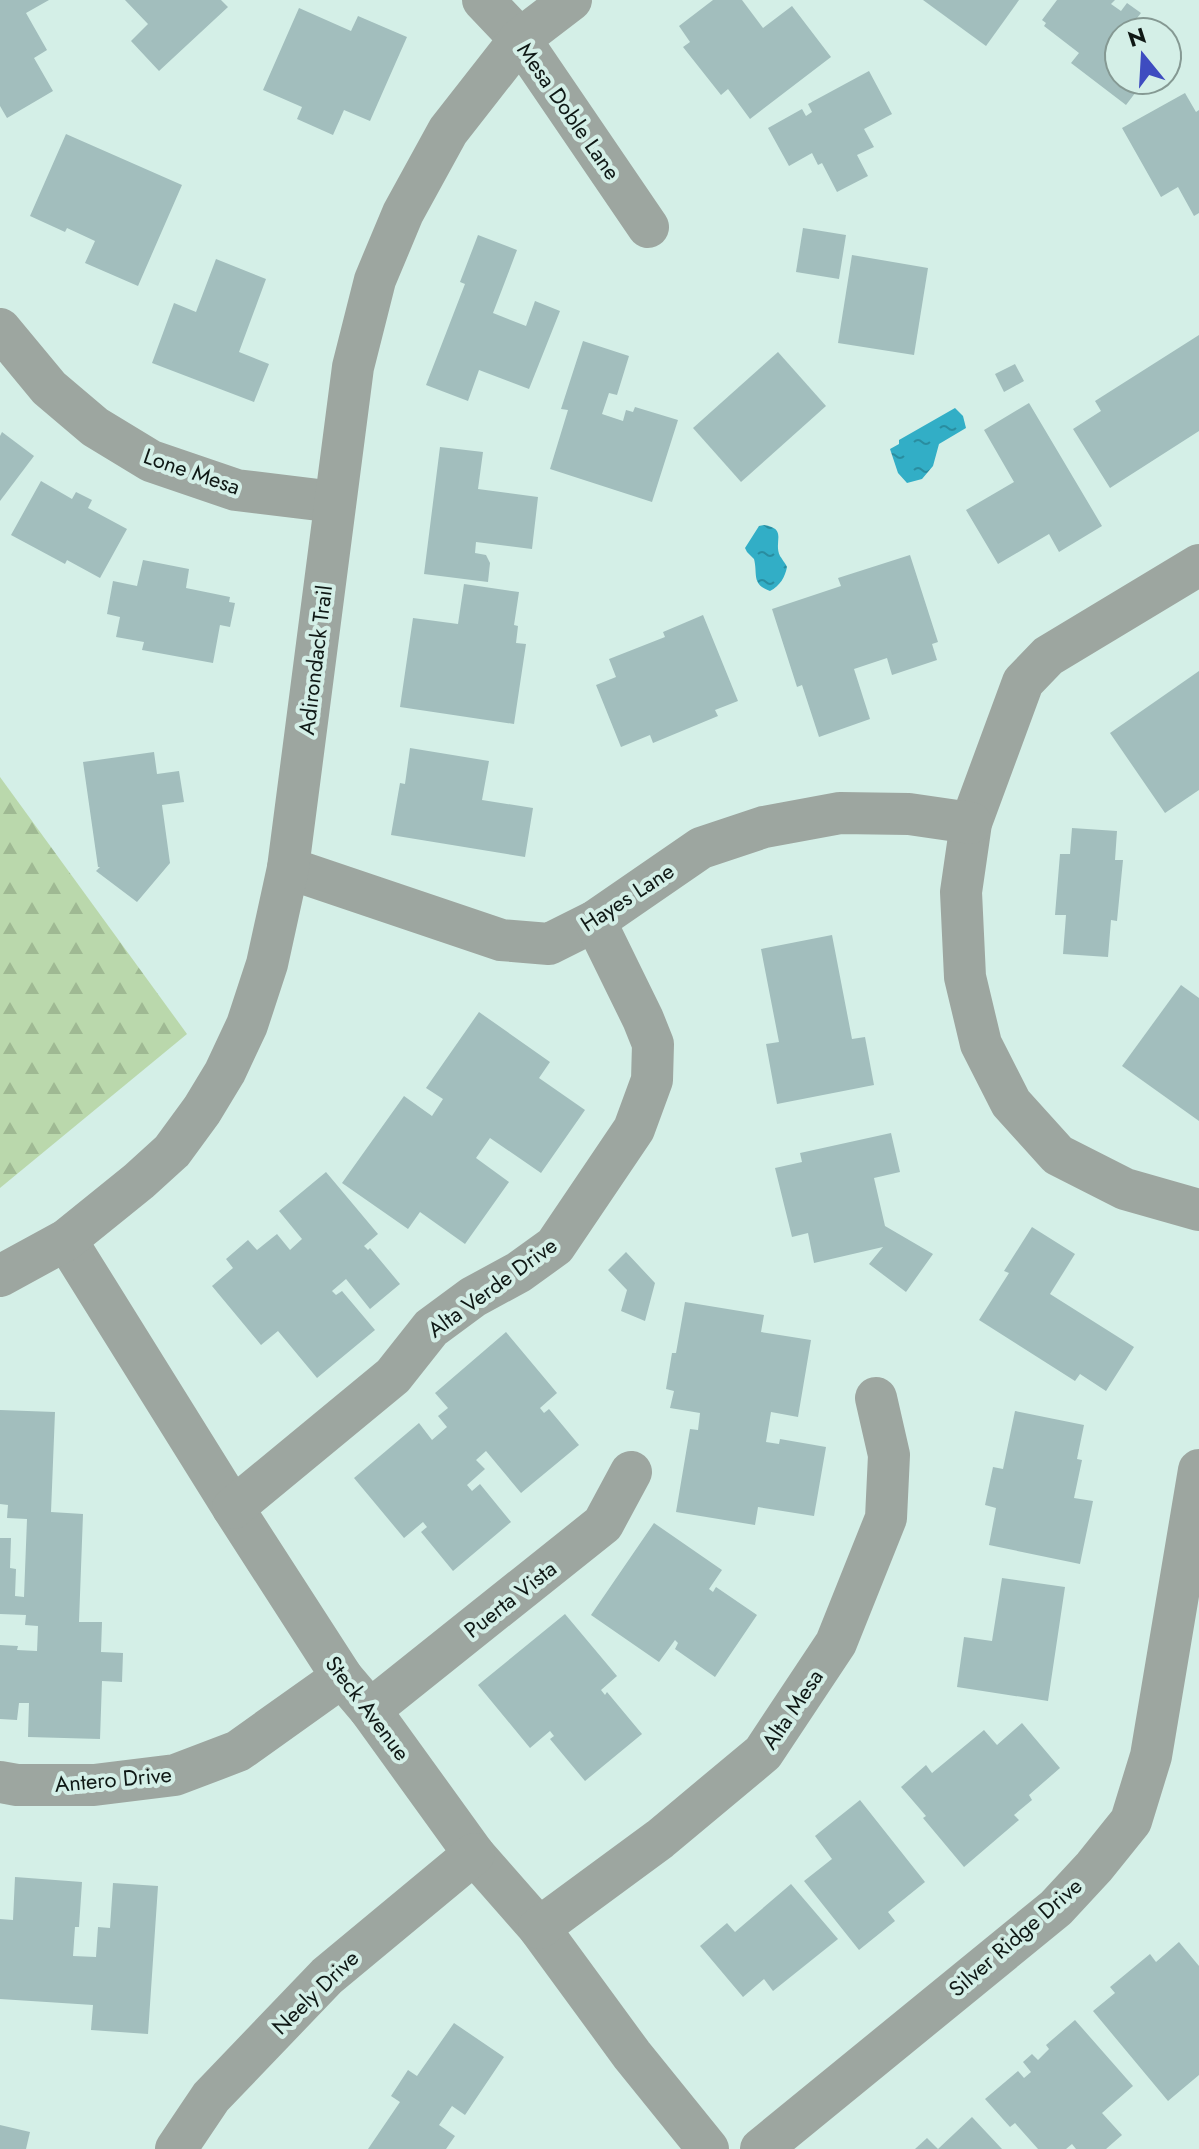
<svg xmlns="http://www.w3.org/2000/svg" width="1199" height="2149" viewBox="0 0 1199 2149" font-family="Jost,sans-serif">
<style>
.forest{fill:url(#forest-firs)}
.water{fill:url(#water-ripples)}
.building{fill:#a2bebd}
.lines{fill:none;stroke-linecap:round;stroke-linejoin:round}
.minor{stroke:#9da6a0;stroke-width:42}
.labels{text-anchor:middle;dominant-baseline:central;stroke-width:8;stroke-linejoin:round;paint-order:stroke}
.street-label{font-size:22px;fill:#0f1815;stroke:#d4efe7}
</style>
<defs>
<pattern id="forest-firs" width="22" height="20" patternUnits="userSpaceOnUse" patternTransform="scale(2)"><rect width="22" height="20" fill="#bad8ac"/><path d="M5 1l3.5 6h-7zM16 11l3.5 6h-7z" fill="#9fb993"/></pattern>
<pattern id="water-ripples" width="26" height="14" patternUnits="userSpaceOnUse" patternTransform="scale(2)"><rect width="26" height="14" fill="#32aec6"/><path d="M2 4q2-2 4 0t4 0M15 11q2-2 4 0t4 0" fill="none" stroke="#298da0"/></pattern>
</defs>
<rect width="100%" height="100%" fill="#d4efe7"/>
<polygon class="forest" points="0,777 187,1034 0,1188"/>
<g class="water">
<polygon points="955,408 963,416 966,428 939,444 933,466 922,479 907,483 898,473 890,449 899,444 899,440"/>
<path d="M 764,525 C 788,529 773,541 780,556 C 780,556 787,566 787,567 C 785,577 780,586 770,591 C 751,584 758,575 754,559 L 747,552 L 745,548 L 759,526 Z"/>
</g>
<g class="building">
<polygon points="0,0 49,0 26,13 47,50 34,58 53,91 7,118 0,106"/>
<polygon points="125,0 221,0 228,7 159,71 131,41 148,24"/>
<polygon points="713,0 742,0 763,28 792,6 831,57 750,119 728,89 721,95 683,47 690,42 679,26"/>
<polygon points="923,0 1019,0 986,46"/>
<polygon points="1057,0 1115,0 1111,4 1121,11 1127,3 1141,13 1133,23 1146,32 1119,32 1119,80 1145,80 1126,105 1071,63 1079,53 1044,26 1046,23 1042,20"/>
<polygon points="299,8 351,31 358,16 407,37 370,121 344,110 333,135 297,119 302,107 263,90"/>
<polygon points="869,71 892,114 864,129 874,147 857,155 868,176 837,192 822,163 818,165 812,153 789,166 768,128 802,109 806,116 812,112 808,104"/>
<polygon points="1185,93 1196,112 1199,110 1199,213 1194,216 1178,187 1161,197 1122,128"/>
<polygon points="66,134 182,185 138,286 85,263 95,241 67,228 65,232 30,216"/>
<polygon points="803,228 846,235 839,279 796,272"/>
<polygon points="478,235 517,250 493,313 526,326 535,301 560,311 529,389 479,370 468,401 426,385 465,284 460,282"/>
<polygon points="852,255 928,268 914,355 838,343"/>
<polygon points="216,259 266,279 239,352 269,364 254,402 152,363 174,303 196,312"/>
<polygon points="1199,335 1199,431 1110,488 1073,429 1101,411 1095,401"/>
<polygon points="583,341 629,356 617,395 609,393 602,414 623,421 626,410 633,412 635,407 678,420 652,502 550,469 568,410 561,409"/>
<polygon points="778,352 826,406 741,482 693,428"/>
<polygon points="1015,364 1024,381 1004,392 995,374"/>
<polygon points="1029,403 1102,526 1059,552 1049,534 998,564 966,510 1014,482 984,430"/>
<polygon points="2,432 34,456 0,501 0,436"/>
<polygon points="440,447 483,452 478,489 538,497 532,549 476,542 475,553 486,555 490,563 488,582 424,574"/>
<polygon points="41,481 72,499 76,492 92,500 88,508 127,529 100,578 67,560 65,564 11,535"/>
<polygon points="910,555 938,642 932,644 937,660 892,675 887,658 854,669 870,719 819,737 802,685 797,687 772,609 841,586 838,578"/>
<polygon points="143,560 189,569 186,588 230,597 229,602 235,603 230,627 220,625 213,663 142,650 144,642 116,637 120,617 107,614 113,581 137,586"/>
<polygon points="464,584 519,592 514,625 518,626 516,643 526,644 514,724 400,707 413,618 458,624"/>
<polygon points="703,615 738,701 715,710 718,716 653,743 650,735 621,747 596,685 616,677 609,659 665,637 663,632"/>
<polygon points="1199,671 1199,790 1165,813 1110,733"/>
<polygon points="410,748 489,761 482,800 533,808 525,857 391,835 400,783 405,784"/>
<polygon points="154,752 157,774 179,771 184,802 162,805 170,863 137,902 96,871 100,867 98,867 83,762"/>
<polygon points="1072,828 1117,831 1115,860 1123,860 1117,921 1111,920 1108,957 1063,954 1066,915 1055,915 1060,854 1070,854"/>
<polygon points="832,935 852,1039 865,1037 874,1085 777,1104 766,1044 779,1042 761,949"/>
<polygon points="1181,985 1199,998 1199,1121 1122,1066"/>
<polygon points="479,1012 550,1062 539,1078 585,1110 541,1173 490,1138 476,1158 509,1182 465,1244 420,1212 408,1229 342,1183 404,1096 432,1116 443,1099 426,1088"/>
<polygon points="891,1133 900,1172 874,1178 885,1226 933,1254 906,1292 869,1264 883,1247 814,1263 808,1233 792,1237 775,1168 802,1162 800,1153"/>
<polygon points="326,1172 378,1234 364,1246 368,1250 370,1248 400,1284 370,1309 346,1279 332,1291 336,1295 342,1291 375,1330 317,1378 278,1331 261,1345 212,1286 233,1268 226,1259 248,1240 257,1250 277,1234 290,1250 302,1239 279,1211"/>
<polygon points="1032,1227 1075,1254 1050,1294 1134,1347 1106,1391 1080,1374 1075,1381 979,1320 1009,1273 1004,1271"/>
<polygon points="626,1252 655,1283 645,1321 621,1311 627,1290 608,1270"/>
<polygon points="685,1302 764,1315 761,1332 811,1340 798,1417 771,1412 766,1442 779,1444 780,1439 826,1447 814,1516 758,1507 755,1525 676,1512 690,1429 698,1430 700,1413 670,1408 674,1391 666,1389 672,1353 676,1353"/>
<polygon points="506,1332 557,1393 540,1408 544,1413 549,1409 579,1445 521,1493 486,1451 476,1460 485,1469 467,1485 472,1491 480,1484 511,1522 453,1571 421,1532 427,1527 423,1522 404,1538 354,1478 419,1423 432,1440 447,1427 438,1416 448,1408 435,1393"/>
<polygon points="0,1410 55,1412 51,1512 83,1514 79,1622 102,1622 101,1652 123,1653 122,1682 102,1681 100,1739 28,1737 29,1703 19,1703 17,1720 0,1719 0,1645 18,1646 17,1650 37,1651 38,1626 25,1625 26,1615 0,1614 0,1538 11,1538 10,1568 16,1569 15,1596 24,1597 27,1519 7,1518 8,1505 0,1504"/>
<polygon points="1015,1411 1084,1425 1077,1459 1082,1460 1074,1498 1093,1501 1080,1564 989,1545 996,1508 985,1505 993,1467 1003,1469"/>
<polygon points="654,1523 722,1570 709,1589 713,1592 716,1587 757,1615 715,1677 675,1649 678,1643 675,1640 659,1662 591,1615"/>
<polygon points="1002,1578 1065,1587 1048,1701 957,1687 964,1637 992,1641"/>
<polygon points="565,1614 617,1676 601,1690 605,1695 607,1692 642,1734 585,1781 550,1739 554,1736 550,1731 530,1748 478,1685"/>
<polygon points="1022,1723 1060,1768 1029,1795 1032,1800 1014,1815 1019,1820 964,1867 923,1818 926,1816 901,1787 926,1765 932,1773 984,1730 997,1745"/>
<polygon points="860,1800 925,1882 888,1912 895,1921 859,1950 804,1881 832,1859 815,1836"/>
<polygon points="15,1877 82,1882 79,1927 75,1927 73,1956 96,1957 98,1927 110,1928 113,1883 158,1886 148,2034 91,2030 93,2005 0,1999 0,1919 13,1920"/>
<polygon points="791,1884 838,1939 773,1991 764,1979 743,1997 700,1946 727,1923 735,1932"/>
<polygon points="1179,1942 1199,1966 1199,2075 1168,2101 1093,2011 1115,1993 1110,1987 1150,1954 1156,1962"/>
<polygon points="1075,2020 1133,2086 1102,2113 1122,2135 1106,2149 1076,2149 1072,2144 1066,2149 1038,2149 1015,2123 1010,2127 985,2099 1018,2071 1024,2078 1031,2072 1023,2062 1032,2054 1038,2060 1049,2049 1046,2045"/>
<polygon points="454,2023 504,2057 465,2115 452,2106 439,2125 455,2136 446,2149 368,2149 400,2102 391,2096 408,2070 417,2076"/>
<polygon points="972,2117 1002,2149 938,2149"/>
<polygon points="0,2125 30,2132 26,2149 0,2149"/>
<polygon points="927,2138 938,2149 915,2149"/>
</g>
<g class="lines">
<g class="minor">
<polyline points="483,0 520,39 648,227"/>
<polyline points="0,329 49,388 95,427 151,461 236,490 335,502"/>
<polyline points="1199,565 1048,656 1023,682 971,823 961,892 965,977 981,1044 1011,1103 1058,1155 1125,1189 1199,1210"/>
<polyline points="288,868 501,940 549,944 595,921 701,848 764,827 840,813 909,814 971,823"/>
<polyline points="66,1240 233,1508 342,1677 370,1710 474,1854 539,1928 632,2055 708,2149"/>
<polyline points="0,1276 66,1240 139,1181 172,1151 202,1110 225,1072 247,1025 267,964 288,868 353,367 375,280 403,213 448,131 520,39 571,0"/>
<polyline points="233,1508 393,1376 431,1328 473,1297 519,1272 555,1246 634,1129 652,1080 653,1044 643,1019 595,921"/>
<polyline points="370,1710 603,1524 631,1472"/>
<polyline points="0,1782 17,1785 94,1785 175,1775 238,1751 342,1677"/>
<polyline points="539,1928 660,1839 763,1753 836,1643 886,1518 889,1455 876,1398"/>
<polyline points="176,2149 211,2097 327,1976 474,1854"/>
<polyline points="761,2149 1056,1908 1094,1867 1131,1821 1151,1756 1199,1470"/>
</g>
</g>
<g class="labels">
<g class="street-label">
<text transform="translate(569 111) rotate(55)">Mesa Doble Lane</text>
<text transform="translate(192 471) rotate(19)">Lone Mesa</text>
<text transform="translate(315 660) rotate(-83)">Adirondack Trail</text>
<text transform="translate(627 897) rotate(-33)">Hayes Lane</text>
<text transform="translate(492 1287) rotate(-36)">Alta Verde Drive</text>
<text transform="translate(510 1599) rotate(-38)">Puerta Vista</text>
<text transform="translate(368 1708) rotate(53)">Steck Avenue</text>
<text transform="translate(792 1709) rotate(-56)">Alta Mesa</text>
<text transform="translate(113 1779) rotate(-5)">Antero Drive</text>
<text transform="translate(1015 1937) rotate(-41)">Silver Ridge Drive</text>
<text transform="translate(315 1992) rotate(-44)">Neely Drive</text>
</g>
</g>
<g transform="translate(1143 56) rotate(342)"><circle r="38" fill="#d4efe7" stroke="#859993" stroke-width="2"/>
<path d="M0-6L14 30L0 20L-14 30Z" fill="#3e4cc0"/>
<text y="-12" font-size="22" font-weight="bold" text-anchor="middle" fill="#0f1815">N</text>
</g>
</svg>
